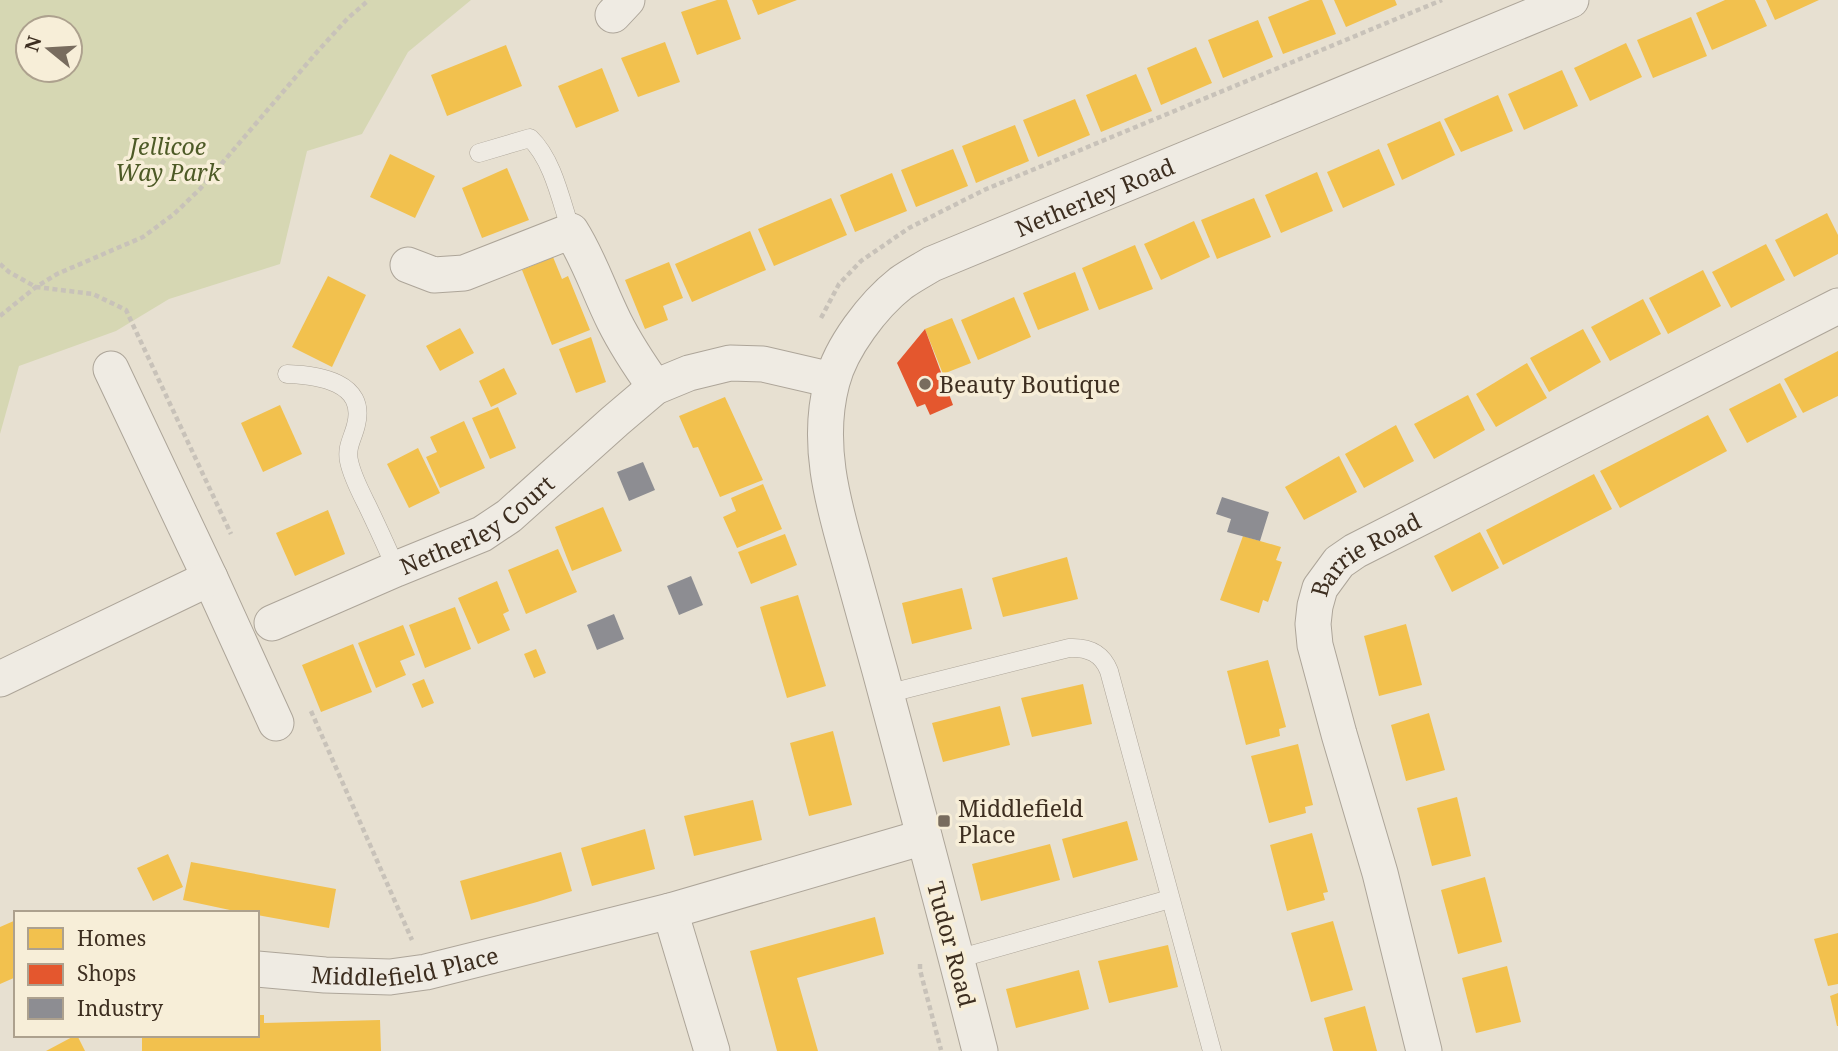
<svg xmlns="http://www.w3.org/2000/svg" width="1838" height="1051" viewBox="0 0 1838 1051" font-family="'Noto Serif',serif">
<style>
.green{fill:#d6d7b3;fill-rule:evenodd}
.homes{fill:#f2c14e}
.shops{fill:#e4572e}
.industry{fill:#8d8d92}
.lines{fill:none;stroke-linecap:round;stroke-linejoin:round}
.service-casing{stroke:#ada599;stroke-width:19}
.minor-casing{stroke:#ada599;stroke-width:37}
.path{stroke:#c8c2b9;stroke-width:4.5;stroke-dasharray:5 3.5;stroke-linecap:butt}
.service{stroke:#efebe3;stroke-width:18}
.minor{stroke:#efebe3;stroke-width:35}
.poi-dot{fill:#786c5e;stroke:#f7eed8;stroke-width:2.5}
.labels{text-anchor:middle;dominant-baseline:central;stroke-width:7;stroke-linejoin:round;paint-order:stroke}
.park-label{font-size:23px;font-style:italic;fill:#4d5a26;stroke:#f7eed8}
.street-label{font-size:23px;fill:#3d2e20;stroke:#f7eed8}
.poi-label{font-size:23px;fill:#3d2e20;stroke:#f7eed8;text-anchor:start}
</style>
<rect width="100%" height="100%" fill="#e7e0d1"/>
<path class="green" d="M 0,0 L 471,0 L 408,52 L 362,134 L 307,151 L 280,264 L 169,299 L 116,331 L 19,366 L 0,434 ZM 28,28 L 70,28 L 70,70 L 28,70 Z"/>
<g class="homes">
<polygon points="717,0 727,0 741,39 697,55 681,12"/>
<polygon points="752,0 797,0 758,15"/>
<polygon points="1310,0 1322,0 1336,34 1283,54 1268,17"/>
<polygon points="1334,0 1395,0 1397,5 1346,27"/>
<polygon points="1725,0 1755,0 1767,26 1712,50 1696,13"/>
<polygon points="1766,0 1819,0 1775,20"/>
<polygon points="1691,17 1707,56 1653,78 1637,40"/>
<polygon points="1258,20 1273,57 1223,78 1208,40"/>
<polygon points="665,42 680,82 638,97 621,58"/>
<polygon points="1626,43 1642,77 1590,101 1574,68"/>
<polygon points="506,45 522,86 447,116 431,75"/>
<polygon points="1196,47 1212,83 1161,105 1147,68"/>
<polygon points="602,68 619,111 576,128 558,86"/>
<polygon points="1562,70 1578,106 1524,130 1508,94"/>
<polygon points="1136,74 1152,111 1101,132 1086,95"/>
<polygon points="1498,95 1513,131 1461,152 1444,119"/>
<polygon points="1075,99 1090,135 1038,157 1023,120"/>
<polygon points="1440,121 1455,155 1402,180 1387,144"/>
<polygon points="1015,125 1029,161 976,183 962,146"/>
<polygon points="953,149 968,186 916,207 901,170"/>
<polygon points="1379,149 1395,185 1343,208 1327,172"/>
<polygon points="390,154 435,176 415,218 370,197"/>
<polygon points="507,168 529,220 482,238 462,188"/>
<polygon points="1317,172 1333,211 1281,233 1265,195"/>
<polygon points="892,173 907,211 855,232 840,195"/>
<polygon points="831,198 847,235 774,266 758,229"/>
<polygon points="1254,198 1271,237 1217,259 1201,220"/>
<polygon points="1827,213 1838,235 1838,254 1794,277 1775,240"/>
<polygon points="1194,221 1210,257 1161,280 1144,244"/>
<polygon points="750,231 766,270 692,302 675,264"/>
<polygon points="1766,244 1785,280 1731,308 1712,272"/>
<polygon points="1135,245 1153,289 1099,310 1082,268"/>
<polygon points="553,257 562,279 568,276 590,330 552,345 522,270"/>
<polygon points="669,262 683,298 663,306 668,320 645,329 625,280"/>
<polygon points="1703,270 1721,306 1668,334 1649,298"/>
<polygon points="1075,272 1089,310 1038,330 1023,293"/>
<polygon points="328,276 366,295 332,367 292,347"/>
<polygon points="1014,297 1031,337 978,360 961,320"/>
<polygon points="1643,299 1661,334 1610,361 1591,327"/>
<polygon points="952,318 971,363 943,374 925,329"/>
<polygon points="460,328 474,353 440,371 426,346"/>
<polygon points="1583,329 1601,362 1549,392 1530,358"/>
<polygon points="591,337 606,382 576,393 559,349"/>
<polygon points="1838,351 1838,396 1803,413 1784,379"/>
<polygon points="1527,363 1547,398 1496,427 1476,394"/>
<polygon points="504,368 517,394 491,407 479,381"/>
<polygon points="1780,383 1797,417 1747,443 1729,409"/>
<polygon points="1468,395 1485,430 1434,459 1414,424"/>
<polygon points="725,397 763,480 720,497 698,447 693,448 679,416"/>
<polygon points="280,405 302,454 263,472 241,423"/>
<polygon points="498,407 516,448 490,459 472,418"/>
<polygon points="1708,415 1727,451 1620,508 1600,471"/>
<polygon points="464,421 485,468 440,488 426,457 437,452 430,437"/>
<polygon points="1396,425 1414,461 1364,488 1345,454"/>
<polygon points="418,448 440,493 409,508 387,464"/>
<polygon points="1339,456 1357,492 1304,520 1285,487"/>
<polygon points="1594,474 1612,509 1503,565 1486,530"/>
<polygon points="763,484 782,529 737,548 723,517 736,511 731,498"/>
<polygon points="603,507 622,551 572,571 555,527"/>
<polygon points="328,510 345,554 295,576 276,533"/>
<polygon points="1480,532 1499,568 1452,592 1434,556"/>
<polygon points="785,534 797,565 751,584 738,552"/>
<polygon points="1243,536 1281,547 1276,560 1282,562 1268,602 1263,600 1259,613 1220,600"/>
<polygon points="558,549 577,592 526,614 508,570"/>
<polygon points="1067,557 1078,599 1003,617 992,578"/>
<polygon points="497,581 509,611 503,614 510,630 478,644 458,598"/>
<polygon points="962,588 972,629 912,644 902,603"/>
<polygon points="798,595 826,686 787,698 760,607"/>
<polygon points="455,607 471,649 425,668 409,625"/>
<polygon points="1406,624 1422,685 1379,696 1364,636"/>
<polygon points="403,625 415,655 400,661 406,675 376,688 358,643"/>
<polygon points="353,644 372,692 321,712 302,665"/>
<polygon points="536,649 546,673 534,678 524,654"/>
<polygon points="1268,660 1286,727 1279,729 1280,736 1246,745 1227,671"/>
<polygon points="424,679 434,703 422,708 412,684"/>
<polygon points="1083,684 1092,724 1032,737 1021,698"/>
<polygon points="1000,706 1010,745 943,762 932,723"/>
<polygon points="1429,713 1445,770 1406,781 1391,725"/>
<polygon points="833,731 852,805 809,816 790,743"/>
<polygon points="1298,744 1313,805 1305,807 1306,813 1269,823 1251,756"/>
<polygon points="1457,797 1471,856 1432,866 1417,808"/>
<polygon points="753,800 762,840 694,856 684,816"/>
<polygon points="1127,821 1138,860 1073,878 1062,839"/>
<polygon points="645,829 655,869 592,886 581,848"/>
<polygon points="1312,833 1328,892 1323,893 1325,900 1287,911 1270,845"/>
<polygon points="1050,844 1060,880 981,901 972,864"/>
<polygon points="561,852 572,891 537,902 471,920 460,881"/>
<polygon points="168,854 183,887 153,901 137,868"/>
<polygon points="191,862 336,889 329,928 257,915 257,913 244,913 183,900"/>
<polygon points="1485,877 1502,942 1458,954 1441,890"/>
<polygon points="875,917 884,954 797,978 818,1051 777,1051 750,951"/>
<polygon points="16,920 16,977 0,984 0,927"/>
<polygon points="1333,921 1353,990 1311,1002 1291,933"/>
<polygon points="1838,933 1838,984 1828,986 1814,939"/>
<polygon points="1168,945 1178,987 1109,1003 1098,961"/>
<polygon points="1507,966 1521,1022 1476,1033 1462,978"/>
<polygon points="1079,970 1089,1009 1016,1028 1006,989"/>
<polygon points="1838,993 1838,1026 1837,1026 1830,996"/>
<polygon points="1365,1006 1377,1051 1333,1051 1324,1018"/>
<polygon points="257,1015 264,1015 264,1023 380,1020 381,1051 142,1051 142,1035 257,1035"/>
<polygon points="77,1035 85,1051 46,1051 76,1035"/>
</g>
<polygon class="shops" points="925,329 953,405 930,415 925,404 917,407 897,363"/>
<g class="industry">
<polygon points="643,462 655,490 629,501 617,472"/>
<polygon points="1222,497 1269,512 1260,541 1227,532 1231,519 1216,514"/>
<polygon points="691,576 703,605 679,615 667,586"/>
<polygon points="614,614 624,639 597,650 587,625"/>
</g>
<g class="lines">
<g class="service-casing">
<g id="service">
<path d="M 479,153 L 530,138 C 553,160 561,201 571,231"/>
<path d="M 287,374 C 318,375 367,382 356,425 C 353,438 346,447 349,461 C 352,476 360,491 367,505 C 377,526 387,547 396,569"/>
<path d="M 886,694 L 1069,648 C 1088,647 1102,653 1109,671 L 1212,1051"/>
<polyline points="957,959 1170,899"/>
</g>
</g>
<g class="minor-casing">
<g id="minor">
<polyline points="613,15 627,0"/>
<path d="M 408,265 L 434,275 L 464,273 L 571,231 C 589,259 599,291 614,321 C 626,345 640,366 655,387"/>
<polyline points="111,369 210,578 276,723"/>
<path id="s1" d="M 272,623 L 396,569 L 482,534 L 509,516 L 615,421 L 655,387 L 689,373 L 730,363 L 763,364 L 832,380"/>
<polyline points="0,679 210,578"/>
<polyline points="670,911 712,1051"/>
<path id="s2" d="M 257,969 L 325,975 L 390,977 L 426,972 L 670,911 L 924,837"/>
<path id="s3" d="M 980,1051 C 948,924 914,798 880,671 C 870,634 859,596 849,559 C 832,500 816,442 832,382 C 841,347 873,305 901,283 C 911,276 922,270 932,264 L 1571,0"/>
<path id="s4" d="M 1424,1051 L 1380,873 L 1339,734 L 1315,645 L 1313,624 L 1315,606 L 1320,588 L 1339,562 L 1355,551 L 1838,306"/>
</g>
</g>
<g class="path">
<polyline points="0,264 9,272 36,287 93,294 126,310 231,534"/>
<polyline points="0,316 36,287 57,274 143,237 174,214 200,189 317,52 348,18 369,0"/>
<polyline points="821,318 839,284 861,261 909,228 984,190 1442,0"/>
<polyline points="311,711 412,940"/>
<polyline points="920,964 920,970 941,1050"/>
</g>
<use href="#service" class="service"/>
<use href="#minor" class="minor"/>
</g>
<g class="poi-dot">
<circle cx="925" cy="384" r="7"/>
<rect x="937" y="814" width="14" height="14" rx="3.5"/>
</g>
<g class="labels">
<g class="park-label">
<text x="168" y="146">Jellicoe<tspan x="168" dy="26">Way Park</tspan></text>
</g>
<g class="street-label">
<text stroke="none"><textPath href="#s3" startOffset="1024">Netherley Road</textPath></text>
<text stroke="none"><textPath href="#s1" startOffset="228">Netherley Court</textPath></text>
<text stroke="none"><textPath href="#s4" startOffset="536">Barrie Road</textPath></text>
<text transform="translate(952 944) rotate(75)">Tudor Road</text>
<text stroke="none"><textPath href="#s2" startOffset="149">Middlefield Place</textPath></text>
</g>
<g class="poi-label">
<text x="939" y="384">Beauty Boutique</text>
<text x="958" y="808">Middlefield<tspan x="958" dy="26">Place</tspan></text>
</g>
</g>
<rect x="14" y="911" width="245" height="126" fill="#f7eed8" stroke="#ada18e" stroke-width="2"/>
<rect x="28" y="928" width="35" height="21" fill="#f2c14e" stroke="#ada18e" stroke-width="2"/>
<text x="77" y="946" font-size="21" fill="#3d2e20">Homes</text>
<rect x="28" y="964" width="35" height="21" fill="#e4572e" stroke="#ada18e" stroke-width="2"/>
<text x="77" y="981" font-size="21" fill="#3d2e20">Shops</text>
<rect x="28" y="998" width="35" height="21" fill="#8d8d92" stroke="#ada18e" stroke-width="2"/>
<text x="77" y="1016" font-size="21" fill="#3d2e20">Industry</text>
<g transform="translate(49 49) rotate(288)"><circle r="33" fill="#f7eed8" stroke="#ada18e" stroke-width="2"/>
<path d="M0-5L12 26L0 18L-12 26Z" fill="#786c5e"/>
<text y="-10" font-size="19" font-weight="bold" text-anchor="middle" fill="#3d2e20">N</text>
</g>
</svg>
